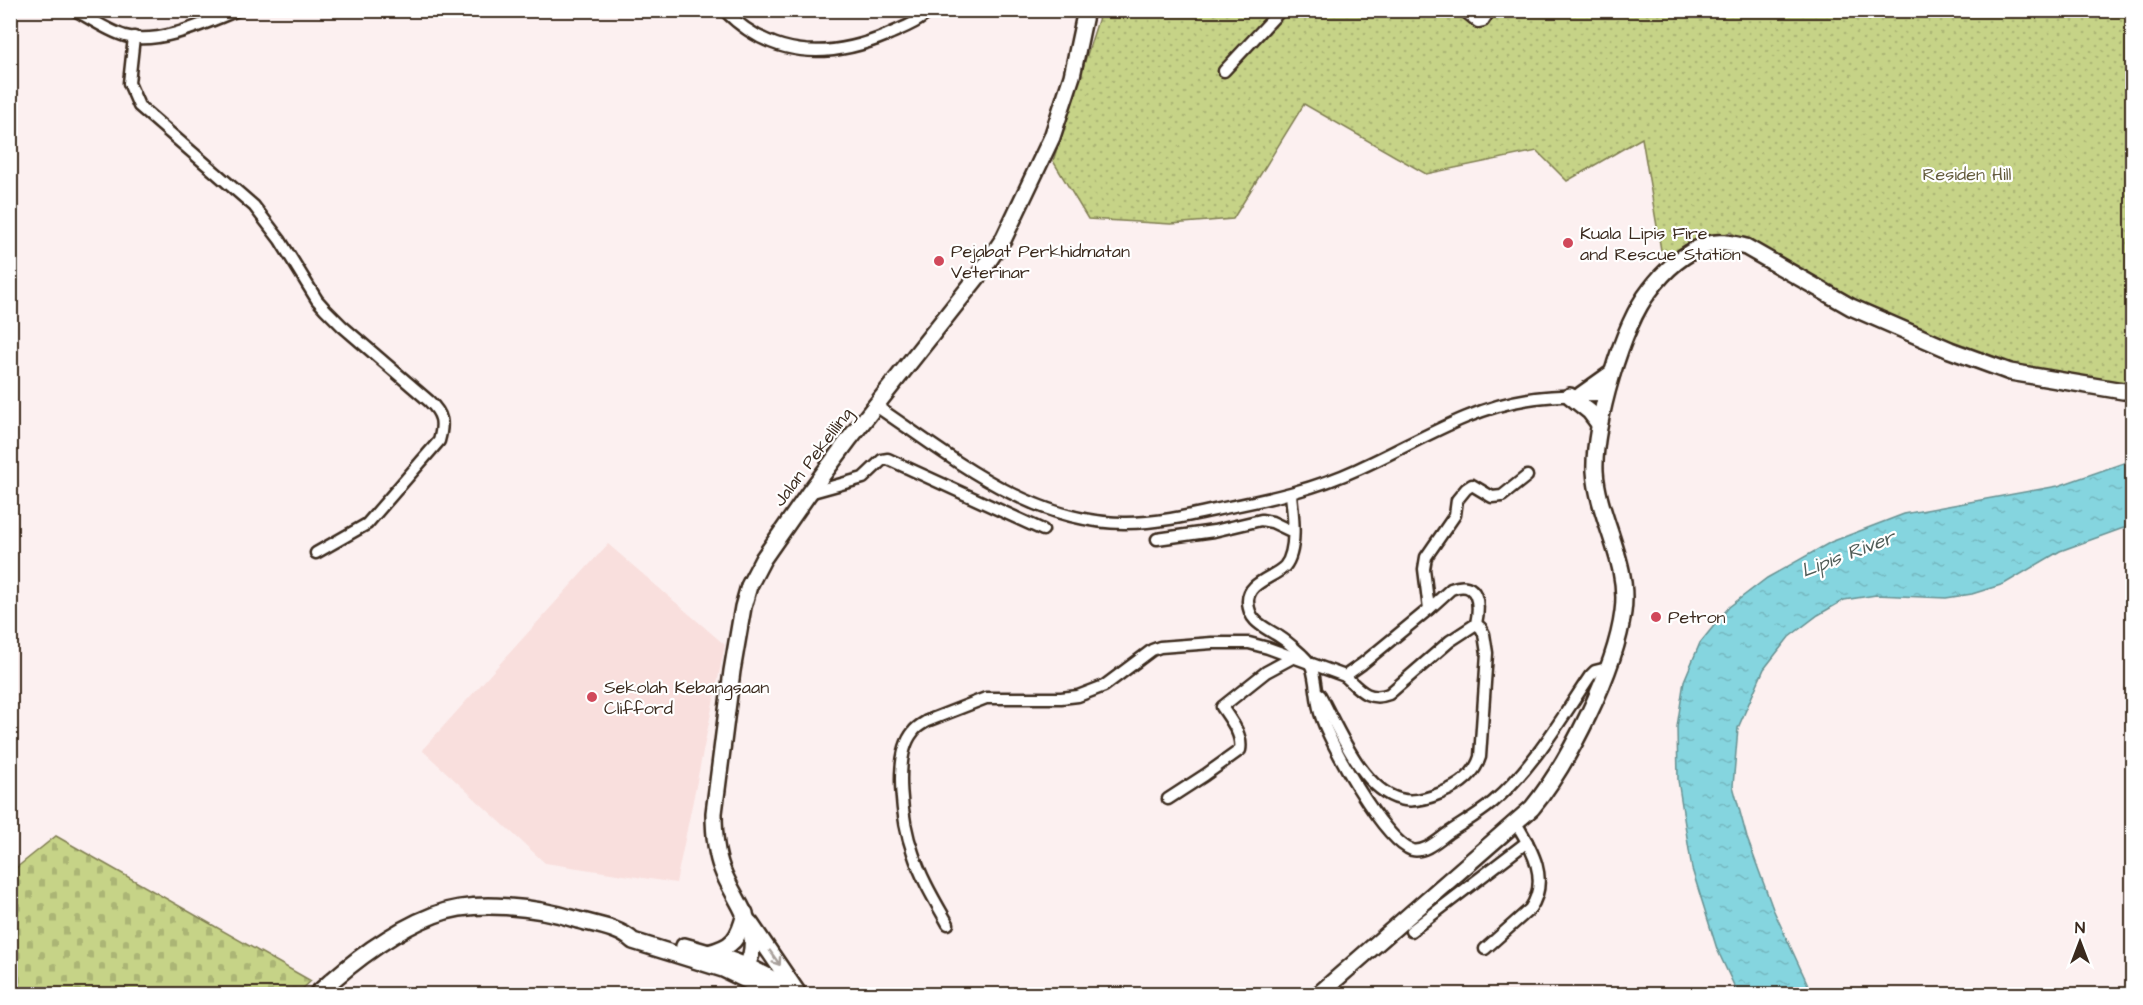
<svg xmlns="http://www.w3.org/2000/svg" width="2143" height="1005" viewBox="0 0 2143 1005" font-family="'Architects Daughter',sans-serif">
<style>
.built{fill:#f9dfdd}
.grass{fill:url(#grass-dots);stroke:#807e52;stroke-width:1.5}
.cemetery{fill:url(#cemetery-stones);stroke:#807e52;stroke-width:1.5}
.water{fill:url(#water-ripples);stroke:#679192;stroke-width:1.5}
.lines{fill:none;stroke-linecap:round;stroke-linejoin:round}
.street-casing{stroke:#3b2a1e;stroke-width:15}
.secondary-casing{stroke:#3b2a1e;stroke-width:20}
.street{stroke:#fff;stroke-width:10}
.secondary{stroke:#fff;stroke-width:15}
.oneway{stroke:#a79f9a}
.poi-dot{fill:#d1495b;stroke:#fff;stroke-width:2}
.labels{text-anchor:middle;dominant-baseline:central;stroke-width:4.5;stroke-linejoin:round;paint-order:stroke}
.park-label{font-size:18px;fill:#655d3e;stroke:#fff}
.poi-label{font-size:18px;fill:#3b2a1e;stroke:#fff;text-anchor:start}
.street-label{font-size:18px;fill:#3b2a1e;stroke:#fff}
.water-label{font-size:20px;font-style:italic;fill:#515d58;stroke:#fff}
</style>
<defs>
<pattern id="grass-dots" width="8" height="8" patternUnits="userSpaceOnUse" patternTransform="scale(1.5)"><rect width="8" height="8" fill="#c6d387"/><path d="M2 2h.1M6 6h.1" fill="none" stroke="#abb574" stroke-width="1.8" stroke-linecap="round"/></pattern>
<pattern id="cemetery-stones" width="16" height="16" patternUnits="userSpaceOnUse" patternTransform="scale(1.5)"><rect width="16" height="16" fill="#c6d387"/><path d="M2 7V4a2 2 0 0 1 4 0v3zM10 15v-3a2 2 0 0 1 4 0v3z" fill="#abb574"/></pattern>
<pattern id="water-ripples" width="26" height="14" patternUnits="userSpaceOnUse" patternTransform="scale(1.5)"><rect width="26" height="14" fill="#85d5df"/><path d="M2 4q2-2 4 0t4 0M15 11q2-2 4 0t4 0" fill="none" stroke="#74b7bf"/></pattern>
</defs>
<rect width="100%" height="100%" fill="#fcf0f0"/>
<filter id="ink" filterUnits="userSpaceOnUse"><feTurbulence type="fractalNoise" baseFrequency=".0167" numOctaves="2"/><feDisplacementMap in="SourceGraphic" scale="12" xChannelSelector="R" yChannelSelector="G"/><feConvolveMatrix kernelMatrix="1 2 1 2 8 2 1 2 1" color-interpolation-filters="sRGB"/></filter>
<g filter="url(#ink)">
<polygon class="built" points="608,544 725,645 676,883 545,863 422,750"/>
<polygon class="grass" points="1101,11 2132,11 2132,389 2027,374 1854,305 1730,232 1662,256 1642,138 1567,181 1537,151 1426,174 1304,104 1233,219 1171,224 1088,219 1053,161"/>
<polygon class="cemetery" points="56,836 311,981 297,994 11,994 11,872"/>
<polygon class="water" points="2132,460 2132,525 2060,551 2004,584 1972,594 1946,598 1876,595 1844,600 1818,615 1789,637 1764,669 1738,728 1733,786 1747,838 1773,909 1809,987 1811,994 1738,994 1717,949 1692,869 1678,780 1677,727 1684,681 1700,643 1729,607 1767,578 1831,542 1904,514 2058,486"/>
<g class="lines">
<g class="street-casing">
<g id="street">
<path d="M 75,10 C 91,19 108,31 125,36 C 157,46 208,22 238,10"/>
<path d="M 724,10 C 771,58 828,60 887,35 C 902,28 918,23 931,10"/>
<polyline points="1463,10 1478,22 1483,21 1490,10"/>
<path d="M 134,37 L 129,83 L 139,106 L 254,206 L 280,240 L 317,300 L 325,309 L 342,326 L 429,401 C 443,414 444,423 439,441 L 367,524 L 316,553"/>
<polyline points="1224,71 1281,10"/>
<path d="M 876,406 C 950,456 1031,524 1126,523 C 1159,523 1192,515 1224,508 C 1270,499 1315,489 1358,469 C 1414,444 1468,408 1529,399 C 1554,395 1581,395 1606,395"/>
<polyline points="809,493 863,478 882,460 888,459 1043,530"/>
<path d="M 1291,495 C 1293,513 1298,550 1285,566 C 1274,578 1247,582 1248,602 C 1249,623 1265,627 1280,637 C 1288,642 1294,648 1301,654 C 1305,658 1310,662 1312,668 C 1316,682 1316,698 1320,713 C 1328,741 1384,841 1412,850 C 1425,853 1438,840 1448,833 C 1463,823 1479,814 1493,802 C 1533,768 1561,719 1590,676 L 1595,671 L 1607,668"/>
<polyline points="1157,539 1214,531 1261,520 1272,522 1293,532"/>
<path d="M 1429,609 L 1451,589 C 1479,578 1480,605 1476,624"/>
<path d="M 1320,695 C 1337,726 1362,790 1400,799 C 1413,803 1429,798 1441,793 C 1459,786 1474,776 1480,757 L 1487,653 L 1484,634 L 1481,628 L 1476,624 L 1450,641 L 1389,694 C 1368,702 1359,689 1345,676"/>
<path d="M 1168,799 L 1205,775 L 1240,750 C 1243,735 1230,719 1222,707 L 1266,672 L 1292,658"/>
<path d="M 948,924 C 935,901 921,878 913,853 C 903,825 892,757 913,732 C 916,727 922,724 927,721 L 986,698 L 1061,698 L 1078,696 L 1104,686 L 1152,650 L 1160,647 L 1212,643 L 1249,643 L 1268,648 L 1345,676 L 1362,664 L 1429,609 L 1424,569 L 1426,557 L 1455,515 L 1457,500 L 1466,489 L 1472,485 L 1492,497 L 1502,496 L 1527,476"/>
<polyline points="1411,931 1527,842"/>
<path d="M 1485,949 L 1530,909 C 1550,880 1532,849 1516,823"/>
</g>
</g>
<g class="secondary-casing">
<g id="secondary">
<polyline points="1581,395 1612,373"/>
<polyline points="1570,396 1590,412 1599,424"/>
<polyline points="750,923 797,992"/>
<path d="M 684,946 C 724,957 762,968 794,994"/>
<path d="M 708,953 C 733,947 739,939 745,913"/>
<path d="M 747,965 C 765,930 733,900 722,869 C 715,851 714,832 714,813 L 732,671 L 743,607 L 749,586 L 763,559 L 809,493 L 850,438 L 979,275 L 1004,238 L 1052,137 L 1072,76 L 1086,10"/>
<path d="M 317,994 C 351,963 390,932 434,915 C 474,899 538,907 578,920 C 596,925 620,928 633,941 L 723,969 L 775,994"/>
<path d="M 1319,994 L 1532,808 C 1568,764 1616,669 1623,612 C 1630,562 1598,519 1595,471 C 1593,426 1622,325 1650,290 C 1664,271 1684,253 1706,245 C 1719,240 1733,244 1746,247 L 1851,307 L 1950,350 L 2010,372 L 2123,391 L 2132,390"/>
</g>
</g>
<use href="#street" class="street"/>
<use href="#secondary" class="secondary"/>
</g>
<defs><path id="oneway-shaft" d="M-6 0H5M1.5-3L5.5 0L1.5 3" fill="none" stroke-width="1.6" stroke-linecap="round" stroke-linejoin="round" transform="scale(1.5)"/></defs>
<use class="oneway" href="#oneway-shaft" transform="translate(775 958) rotate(55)"/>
</g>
<g class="poi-dot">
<circle cx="1568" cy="243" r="6"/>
<circle cx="939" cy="261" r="6"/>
<circle cx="1656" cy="617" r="6"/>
<circle cx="592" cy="697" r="6"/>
</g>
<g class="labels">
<g class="park-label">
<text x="1967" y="174">Residen Hill</text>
</g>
<g class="poi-label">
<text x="1580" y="233">Kuala Lipis Fire<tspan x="1580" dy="21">and Rescue Station</tspan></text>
<text x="951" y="251">Pejabat Perkhidmatan<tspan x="951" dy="21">Veterinar</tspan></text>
<text x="1668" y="617">Petron</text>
<text x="604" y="687">Sekolah Kebangsaan<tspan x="604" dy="21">Clifford</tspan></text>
</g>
<g class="street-label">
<text transform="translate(813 457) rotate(-53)">Jalan Pekeliling</text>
</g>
<g class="water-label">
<text transform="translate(1848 554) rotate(-21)">Lipis River</text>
</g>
</g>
<rect width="2143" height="1005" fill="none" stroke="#fff" stroke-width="36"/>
<rect x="18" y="18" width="2107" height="969" fill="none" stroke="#3b2a1e" stroke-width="2" filter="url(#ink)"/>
<g transform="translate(2080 942)" stroke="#ffffff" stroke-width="4.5" paint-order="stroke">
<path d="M0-4.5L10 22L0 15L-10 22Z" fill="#3b2a1e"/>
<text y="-9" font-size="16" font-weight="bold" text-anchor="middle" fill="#3b2a1e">N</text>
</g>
</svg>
